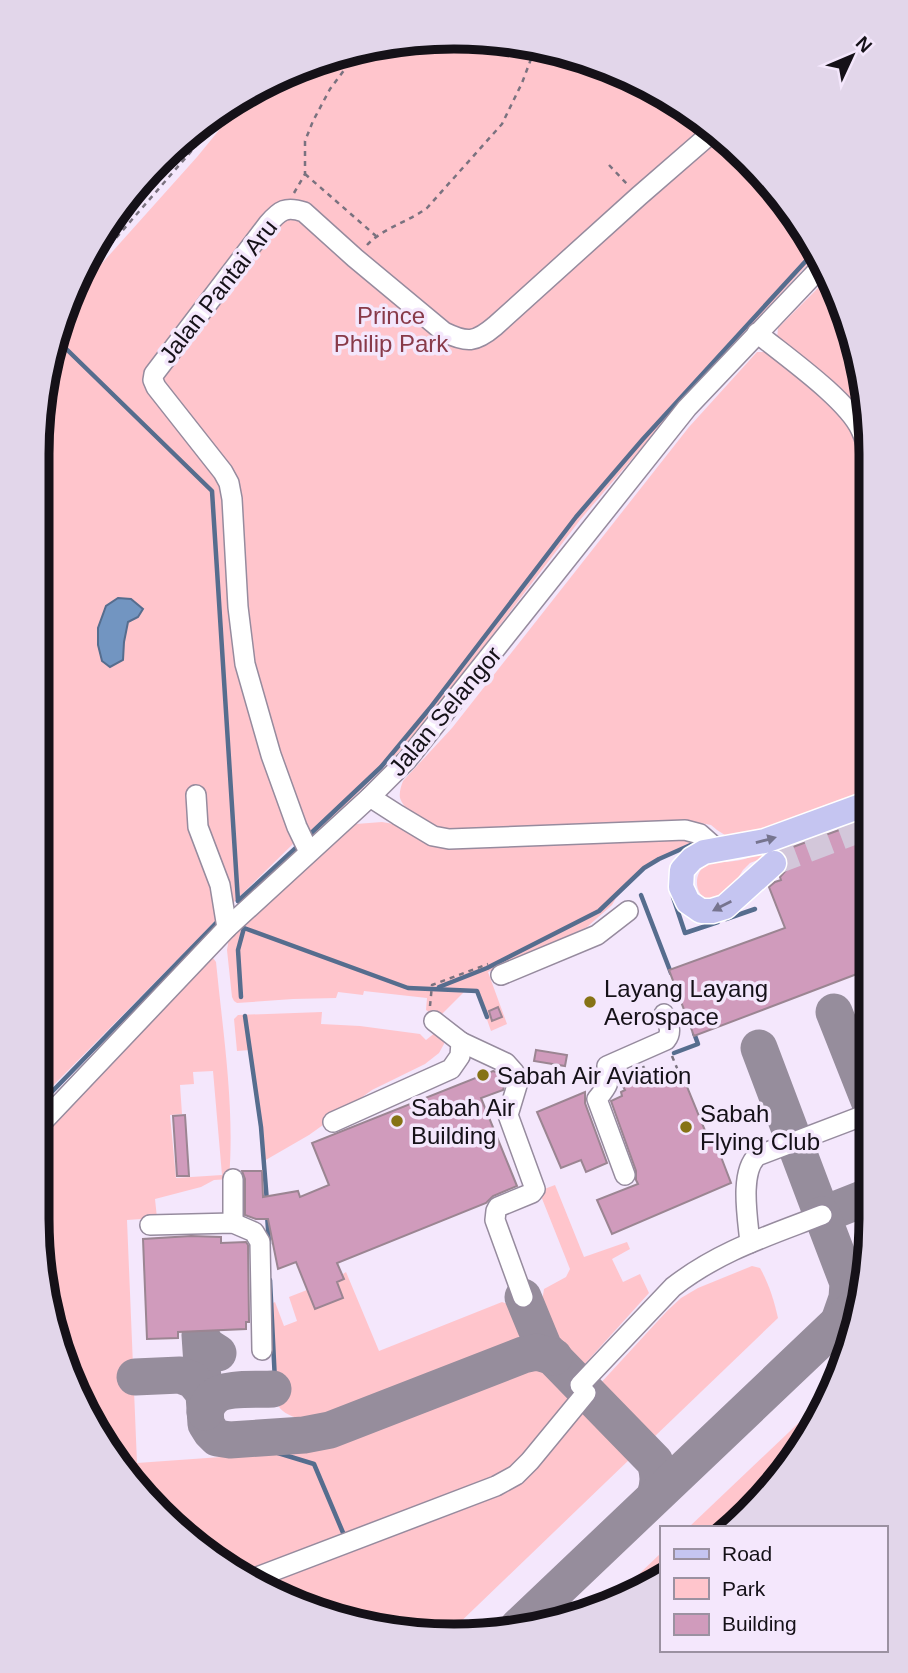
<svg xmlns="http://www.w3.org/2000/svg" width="908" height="1673" viewBox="0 0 908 1673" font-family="Arial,sans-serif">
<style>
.green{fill:#ffc5cc;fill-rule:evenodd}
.water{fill:#7295c1;stroke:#566d8e;stroke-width:2}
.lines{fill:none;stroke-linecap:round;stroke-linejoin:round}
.stream{stroke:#566d8e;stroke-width:4.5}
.taxiway{stroke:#968d9c;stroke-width:37}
.building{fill:#d09bbc;stroke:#9b8592;stroke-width:2}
.major-tunnel{stroke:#d3c7da;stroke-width:24;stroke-dasharray:24 12;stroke-linecap:butt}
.minor-casing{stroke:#968b9e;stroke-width:22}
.major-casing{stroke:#fff;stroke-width:27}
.path{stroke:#7a727f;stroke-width:2.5;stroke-dasharray:5 5;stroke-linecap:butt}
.minor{stroke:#fff;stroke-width:19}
.major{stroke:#c5c5f1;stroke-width:24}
.oneway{fill:#76748f}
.poi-dot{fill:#867315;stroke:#f4e7fc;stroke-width:2.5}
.labels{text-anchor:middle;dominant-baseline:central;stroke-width:7;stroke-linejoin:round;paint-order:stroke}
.street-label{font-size:24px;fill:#151118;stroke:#f4e7fc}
.park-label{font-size:24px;fill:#883a49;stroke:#f4e7fc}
.poi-label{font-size:24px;fill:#151118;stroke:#f4e7fc;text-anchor:start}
.rim{fill:none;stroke:#151118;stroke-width:9}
</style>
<rect width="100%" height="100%" fill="#f4e7fc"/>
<g class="green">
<polygon points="508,40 662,92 729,141 801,223 817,254 673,411 580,520 417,734 314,837 306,835 251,662 244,608 246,552 231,550 232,594 295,842 236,900 37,1102 38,427 51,346 70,299 197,157 242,102 346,51"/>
<polygon points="828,278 849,320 868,400 868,428 777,339 778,328"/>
<path d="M 757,352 L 767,352 L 836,409 L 854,433 L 859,450 L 863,488 L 868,511 L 869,794 L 780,828 L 728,837 L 717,830 L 711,825 L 700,823 L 456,833 C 448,832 440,831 433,828 C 424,824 403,809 400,798 C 399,793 401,786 403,781 L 452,728 L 689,427 Z"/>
<path d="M 382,822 C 398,824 410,829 424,837 L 680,836 L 695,843 L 659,859 L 644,868 L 620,891 L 612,905 L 587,927 L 488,972 L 507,1024 L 491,1031 L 477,991 L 466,990 L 438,1018 L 426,1010 L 427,998 L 364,991 L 363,995 L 338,992 L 336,998 L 293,999 L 237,1003 L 234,1001 L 232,997 L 227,950 L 229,938 L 346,827 L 356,824 Z"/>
<path d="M 766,851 L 768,856 L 750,863 L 743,870 L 727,895 C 723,896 716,899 711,899 C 693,898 693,871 707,865 C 715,860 725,863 734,861 C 745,860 756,855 766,851 Z"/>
<path d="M 210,954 L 216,962 C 223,1034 235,1107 229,1179 L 214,1180 L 201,1187 L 155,1199 L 157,1218 L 127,1220 L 137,1463 L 277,1453 L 279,1450 L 290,1450 L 324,1444 L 511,1369 L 536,1362 L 546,1366 L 578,1400 L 514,1473 L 248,1577 L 223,1566 L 123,1473 L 59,1353 L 37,1219 L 37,1135 ZM 213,1071 L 222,1175 L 176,1178 L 170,1115 L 182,1114 L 180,1085 L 194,1084 L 193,1072 Z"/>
<polygon points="322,1012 321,1024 360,1026 420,1034 426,1040 436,1032 444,1038 444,1044 439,1053 425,1064 372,1090 309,1135 264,1161 250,1050 237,1051 234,1019 238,1015"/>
<path d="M 555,1185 L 584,1257 L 627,1242 L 630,1249 L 612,1259 L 623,1282 L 640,1274 L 649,1293 L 583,1366 C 560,1348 537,1321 544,1289 L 566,1277 L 570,1269 L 539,1191 Z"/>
<path d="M 752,1266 L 760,1268 C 769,1284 774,1300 778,1318 L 652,1439 L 640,1430 L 598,1386 L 667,1311 L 681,1298 L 698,1288 Z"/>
<path d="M 346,1272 L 379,1351 L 502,1302 C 517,1306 524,1320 527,1334 L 522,1341 L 498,1352 L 316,1421 C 300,1419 283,1417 276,1402 L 271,1304 L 275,1302 L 284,1326 L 297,1321 L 289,1297 L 307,1290 L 315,1309 L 342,1298 L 337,1282 L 344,1279 L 343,1274 Z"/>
<polygon points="829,1394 816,1427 733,1528 688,1528"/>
<polygon points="583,1405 632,1457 450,1632 346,1622 256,1581 497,1488"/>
<polygon points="661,1553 661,1575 614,1604 609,1605 609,1603"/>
</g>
<polygon class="water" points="118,598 131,599 143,609 138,617 128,622 124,642 123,660 110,667 102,661 98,645 98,628 106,606"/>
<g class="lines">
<g class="stream">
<polyline points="54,337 212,491 238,901"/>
<polyline points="307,837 381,767 430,708 576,517 643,439 815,251"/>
<polyline points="641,895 671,973"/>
<polyline points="673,897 685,933 718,922"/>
<polyline points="238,901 299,845"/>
<polyline points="726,919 755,909"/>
<polyline points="439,987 487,968 599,911 644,868 659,859 695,843"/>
<polyline points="241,997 238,950 244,928 408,988 477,991 487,1017"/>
<polyline points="245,1016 261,1127 267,1202"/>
<polyline points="674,1053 698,1044 694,1033"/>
<polyline points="41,1103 218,921"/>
<polyline points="267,1214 269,1244"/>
<polyline points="270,1280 276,1402"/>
<polyline points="278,1453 314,1464 344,1535"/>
</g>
<g class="taxiway">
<polyline points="834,1012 870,1103"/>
<polyline points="759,1048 822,1215 870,1196"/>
<polyline points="822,1215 848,1283 847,1298 839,1321"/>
<path d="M 523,1297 L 544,1348 L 655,1462 C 659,1475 659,1483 655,1496"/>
<polyline points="218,1353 207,1346 200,1335 206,1424 211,1432 217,1438 230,1440 304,1435 330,1430 523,1355 537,1352 554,1357"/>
<polyline points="135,1377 180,1375 193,1380 203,1392"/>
<path d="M 205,1412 C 207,1406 209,1401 214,1397 C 225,1387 257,1390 273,1389"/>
<polyline points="518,1627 862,1300"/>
</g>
</g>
<g class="building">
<polygon points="869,819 870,969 694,1036 669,970 785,928 769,887 775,882 781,880 780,877 788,868 788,859 782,851"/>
<polygon points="498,1007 502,1017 492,1021 489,1011"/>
<polygon points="536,1050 567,1055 565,1066 534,1061"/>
<polygon points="493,1071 499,1073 503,1079 505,1083 503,1090 481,1098 517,1186 493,1196 486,1203 337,1263 344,1279 337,1282 343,1298 315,1309 296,1262 278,1269 268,1219 256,1219 245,1215 245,1179 242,1171 262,1171 263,1197 298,1191 300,1197 329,1185 312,1143"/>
<polygon points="650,1072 653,1078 664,1074 666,1079 681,1072 708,1138 713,1136 731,1183 612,1234 597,1200 638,1184 636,1180 636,1171 611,1101 622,1096 621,1092 625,1090 620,1081 632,1076 634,1078"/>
<polygon points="585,1092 585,1103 607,1163 586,1172 581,1160 561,1168 537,1112"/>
<polygon points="185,1115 189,1176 177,1176 173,1116"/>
<polygon points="191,1236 221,1237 221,1243 246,1242 248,1245 249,1322 246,1322 246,1329 178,1332 178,1338 147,1339 143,1239"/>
</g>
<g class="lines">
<polyline class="major-tunnel" points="774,863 869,827"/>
<g class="minor-casing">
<g id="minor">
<path d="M 757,333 C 785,356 847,399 861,430 C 865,438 867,448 868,456"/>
<polyline points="196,795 198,827 220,885 227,928"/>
<polyline points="370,797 398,815 433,836 449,839 685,830 700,834 717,849"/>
<path d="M 309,852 L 297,827 L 271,755 L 245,664 L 238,607 L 232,499 L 229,483 L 223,472 L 156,387 L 153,380 L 154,374 L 268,224 C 280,210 286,206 304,212 L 355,258 L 444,332 C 467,343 475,343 495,326 L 639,196 L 715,130"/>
<polyline points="501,975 597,935 628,911"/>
<polyline points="461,1042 506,1063 514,1072 518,1082 508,1115 535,1189 532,1193 498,1207 496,1211 495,1220 523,1297"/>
<polyline points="333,1122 451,1069 460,1056 461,1042 434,1021"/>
<polyline points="37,1128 227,928 370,797 407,760 687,408 822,266"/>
<path d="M 625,1175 L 597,1099 C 607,1087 611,1083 607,1066 L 666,1040 C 673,1031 668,1024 664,1014"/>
<polyline points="233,1223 233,1179"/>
<polyline points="150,1225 233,1223 254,1232 260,1242 262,1350"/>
<path d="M 750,1243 C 748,1220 739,1173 757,1156 L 870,1113"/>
<path d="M 580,1385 L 673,1287 C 719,1251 768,1236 822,1215"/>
<polyline points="252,1579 496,1486 516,1475 530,1461 586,1393"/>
</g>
</g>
<g class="major-casing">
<polyline id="major" points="774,863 725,907 712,911 701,911 688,902 681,887 682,870 692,859 704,852 765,841 869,803"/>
</g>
<g class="path">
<polyline points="609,165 627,184"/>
<polyline points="305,174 376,236"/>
<polyline points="294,193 305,174 305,141 313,121 330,89 359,50"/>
<path d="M 367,245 C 383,228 408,222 427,208 L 502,124 L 522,83 L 531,59 L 539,51"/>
<polyline points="77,283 227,110"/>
<polyline points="430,1006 432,985 488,964"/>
<polyline points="672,1056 679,1073"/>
<polyline points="643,1066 647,1074"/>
</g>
<use href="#minor" class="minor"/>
<use href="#major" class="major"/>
</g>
<defs><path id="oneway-solid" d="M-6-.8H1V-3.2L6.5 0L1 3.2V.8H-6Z" transform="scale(1.75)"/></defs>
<g class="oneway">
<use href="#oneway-solid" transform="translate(766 840) rotate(-15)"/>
<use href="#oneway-solid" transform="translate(722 906) rotate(153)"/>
</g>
<g class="poi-dot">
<circle cx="590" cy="1002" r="7"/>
<circle cx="483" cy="1075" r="7"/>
<circle cx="397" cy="1121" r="7"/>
<circle cx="686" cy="1127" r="7"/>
</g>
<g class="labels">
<g class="street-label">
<text transform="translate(218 291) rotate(-52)">Jalan Pantai Aru</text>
<text transform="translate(445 711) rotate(-50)">Jalan Selangor</text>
</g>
<g class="park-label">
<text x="391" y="315">Prince<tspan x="391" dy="28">Philip Park</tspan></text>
</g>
<g class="poi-label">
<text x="604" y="988">Layang Layang<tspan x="604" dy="28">Aerospace</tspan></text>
<text x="497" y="1075">Sabah Air Aviation</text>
<text x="411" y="1107">Sabah Air<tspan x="411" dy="28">Building</tspan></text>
<text x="700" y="1113">Sabah<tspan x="700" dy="28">Flying Club</tspan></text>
</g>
</g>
<path d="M0 0H908V1673H0ZM454 49H454A405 405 0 0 1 859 454V1219A405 405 0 0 1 454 1624H454A405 405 0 0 1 49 1219V454A405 405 0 0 1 454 49Z" fill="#e2d6ea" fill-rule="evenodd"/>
<path class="rim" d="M454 49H454A405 405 0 0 1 859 454V1219A405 405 0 0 1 454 1624H454A405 405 0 0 1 49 1219V454A405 405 0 0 1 454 49Z"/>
<rect x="660" y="1526" width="228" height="126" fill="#f4e7fc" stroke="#9b91a1" stroke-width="2"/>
<rect x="674" y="1549" width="35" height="10" fill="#c5c5f1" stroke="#9b91a1" stroke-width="2"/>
<text x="722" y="1561" font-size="21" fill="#151118">Road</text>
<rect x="674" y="1578" width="35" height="21" fill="#ffc5cc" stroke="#9b91a1" stroke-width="2"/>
<text x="722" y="1596" font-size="21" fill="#151118">Park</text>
<rect x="674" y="1614" width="35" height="21" fill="#d09bbc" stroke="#9b91a1" stroke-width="2"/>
<text x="722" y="1631" font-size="21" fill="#151118">Building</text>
<g transform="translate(852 56) rotate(46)" stroke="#f4e7fc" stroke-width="5" paint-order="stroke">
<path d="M0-5L12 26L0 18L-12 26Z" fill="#151118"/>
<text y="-10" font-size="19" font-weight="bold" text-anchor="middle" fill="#151118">N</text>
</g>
</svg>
